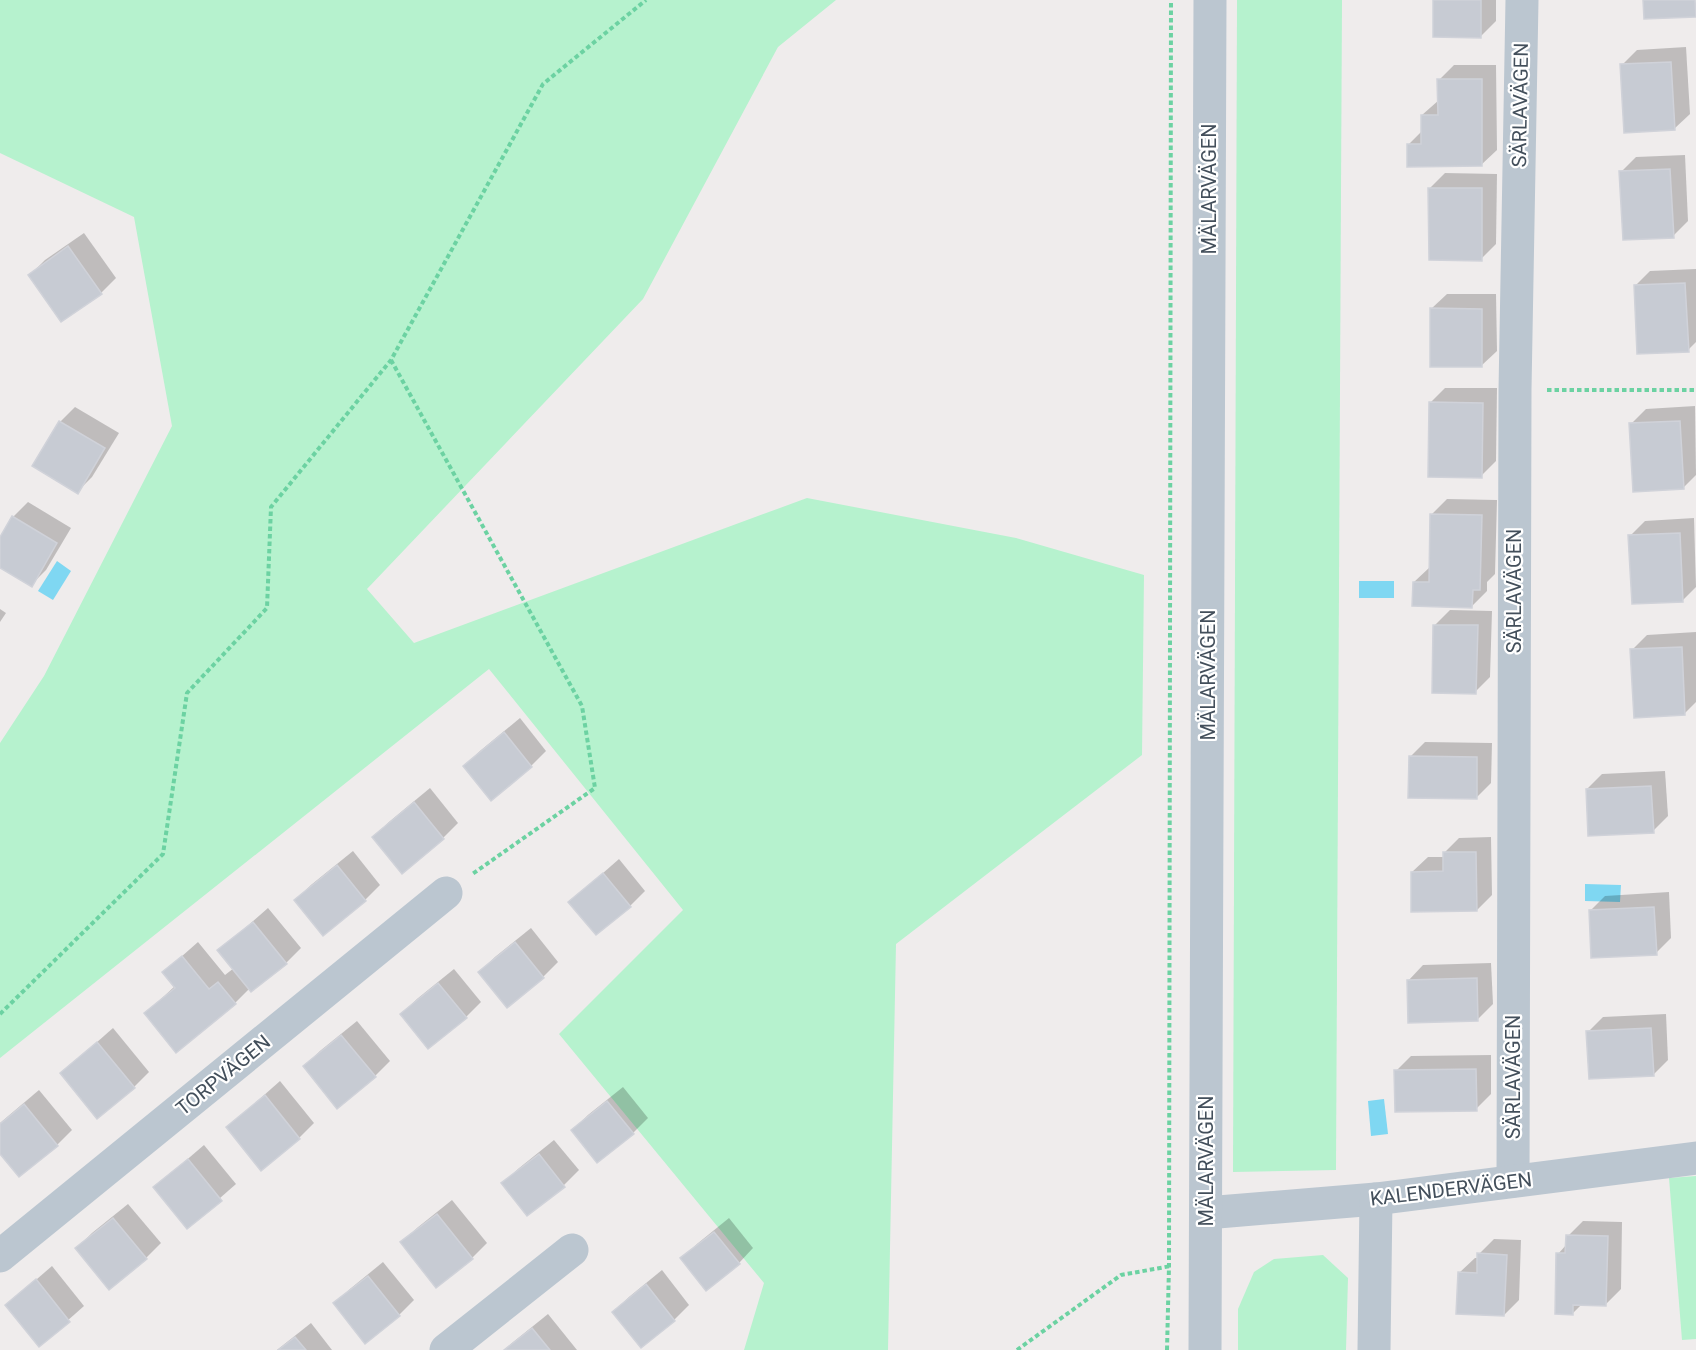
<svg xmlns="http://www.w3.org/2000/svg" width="1696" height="1350" viewBox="0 0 1696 1350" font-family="Roboto,sans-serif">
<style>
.green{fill:#b6f2ce}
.water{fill:#7fd7f2}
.shadow{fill:#0003}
.building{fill:#c7cbd3;stroke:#d0d2d9;stroke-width:1.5}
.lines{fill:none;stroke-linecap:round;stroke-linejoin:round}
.path{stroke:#6cd2a2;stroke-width:4;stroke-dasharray:4.5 3;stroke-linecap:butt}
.minor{stroke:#bbc6d0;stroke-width:33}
.labels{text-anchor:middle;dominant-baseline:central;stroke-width:4.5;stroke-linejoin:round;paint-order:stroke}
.street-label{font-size:20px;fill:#434f5b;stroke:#fff}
</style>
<rect width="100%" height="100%" fill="#efecec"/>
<g class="green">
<polygon points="0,0 836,0 778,47 643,299 367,589 414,643 807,498 1016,538 1144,575 1142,755 896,944 888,1350 744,1350 764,1283 559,1034 683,910 489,669 0,1058 0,743 44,676 172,426 134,217 0,153"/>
<polygon points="1237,0 1342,0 1336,1170 1233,1172"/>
<polygon points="1696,1176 1696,1339 1682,1340 1669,1178"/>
<polygon points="1323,1255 1348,1278 1346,1350 1238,1350 1238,1309 1254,1272 1274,1259"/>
</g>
<g class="water">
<polygon points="57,561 71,571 53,600 38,591"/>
<rect x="1359" y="581" width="35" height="17"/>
<polygon points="1585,884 1621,885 1620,902 1585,901"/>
<polygon points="1384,1099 1388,1134 1371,1136 1368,1101"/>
</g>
<g class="shadow">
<polygon points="1435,0 1496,0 1496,21 1481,36"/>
<polygon points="1686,47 1690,114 1674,129 1622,65 1637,50"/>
<polygon points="1454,65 1496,65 1497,150 1481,165 1408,145 1422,131 1422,115 1439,100 1439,80"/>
<polygon points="1685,155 1688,221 1673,236 1621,172 1636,157"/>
<polygon points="1445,173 1497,174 1496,244 1481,259 1430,188"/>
<polygon points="84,233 116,278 101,293 30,275 45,260"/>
<polygon points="1696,269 1696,342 1688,350 1635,286 1650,271"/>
<polygon points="1447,294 1496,294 1497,351 1481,366 1431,309"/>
<polygon points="1445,388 1497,388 1496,461 1481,476 1430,403"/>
<polygon points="1695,406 1696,475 1683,488 1631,424 1646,409"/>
<polygon points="75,407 119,433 92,477 77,492 60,422"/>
<polygon points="1447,499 1497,500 1495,574 1487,582 1487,591 1472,606 1414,582 1430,567 1432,514"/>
<polygon points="28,502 71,528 46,570 31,585 0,566 0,540 13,517"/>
<polygon points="1694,518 1696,587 1683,600 1630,536 1645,521"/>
<polygon points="0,609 6,613 0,622"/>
<polygon points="1450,610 1492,611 1490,677 1475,692 1435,625"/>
<polygon points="1696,632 1696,702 1684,714 1632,650 1647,635"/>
<polygon points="520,718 546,751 531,766 465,766 480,751"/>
<polygon points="1425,742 1492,743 1491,783 1476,798 1410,757"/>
<polygon points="1665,771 1668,816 1653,831 1587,789 1602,774"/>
<polygon points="430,788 458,823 443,838 374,837 389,822"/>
<polygon points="1491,837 1492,895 1477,910 1412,872 1428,857 1444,857 1444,853 1459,838"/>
<polygon points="353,851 380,885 365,900 324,934 296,900 311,885"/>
<polygon points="619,859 645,891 630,906 570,902"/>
<polygon points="1669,892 1671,938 1656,953 1590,911 1605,896"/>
<polygon points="268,908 301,948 286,963 250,988 235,1003 176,1051 146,1013 175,986 164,972 198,942 225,975 234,968 219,951"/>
<polygon points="531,928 558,962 543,977 508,1006 480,972 495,957"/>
<polygon points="1491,963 1493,1004 1478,1019 1408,981 1423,965"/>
<polygon points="454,969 481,1002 466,1017 402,1014 417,999"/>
<polygon points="1666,1014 1668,1060 1653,1075 1588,1032 1603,1017"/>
<polygon points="357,1021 390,1061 375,1076 305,1066 320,1051"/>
<polygon points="113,1028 149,1072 134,1087 62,1073"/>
<polygon points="1491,1055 1491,1094 1476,1109 1396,1071 1411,1056"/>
<polygon points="280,1081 314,1123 299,1138 228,1127"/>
<polygon points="623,1087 648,1118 633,1133 598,1161 573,1130 588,1115"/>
<polygon points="39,1090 72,1130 57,1145 0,1151 0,1123"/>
<polygon points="554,1140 579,1170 564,1185 528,1214 503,1184 518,1169"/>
<polygon points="204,1145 236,1184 187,1227 155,1187"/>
<polygon points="452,1200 487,1243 472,1258 402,1243 417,1228"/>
<polygon points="128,1204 161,1243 146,1258 77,1248 92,1233"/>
<polygon points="729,1218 753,1248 739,1263 682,1259 697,1244"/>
<polygon points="1583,1221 1622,1222 1621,1289 1606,1304 1582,1304 1573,1313 1558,1254 1567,1244 1568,1236"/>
<polygon points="1494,1239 1521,1240 1519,1300 1504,1315 1459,1273 1475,1258 1478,1258 1479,1254"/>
<polygon points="383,1262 414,1300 399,1315 335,1304 350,1289"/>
<polygon points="52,1266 84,1306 40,1345 7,1305"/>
<polygon points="662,1270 689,1305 674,1320 614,1312 629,1297"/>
<polygon points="548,1314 577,1350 504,1350 512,1343"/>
<polygon points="311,1323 332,1350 277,1350"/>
</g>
<g class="building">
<polygon points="1433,0 1481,0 1481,38 1433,37"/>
<polygon points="1643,0 1695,0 1696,17 1644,19"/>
<polygon points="1671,62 1675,130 1624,133 1620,64"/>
<polygon points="1437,79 1482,79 1482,166 1407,167 1407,144 1421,144 1421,115 1438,115"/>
<polygon points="1670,169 1674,238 1623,240 1619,171"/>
<polygon points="1428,188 1482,188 1482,261 1429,260"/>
<polygon points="68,246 102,294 61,322 28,275"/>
<polygon points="1685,283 1689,352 1637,354 1634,285"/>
<polygon points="1430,308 1482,309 1482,367 1430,367"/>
<polygon points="1429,402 1483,403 1482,478 1428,477"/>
<polygon points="59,421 105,448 78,494 32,466"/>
<polygon points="1680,421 1684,489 1633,492 1629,423"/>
<polygon points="1430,514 1482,515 1480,590 1473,590 1472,608 1412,606 1413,582 1429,582"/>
<polygon points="12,516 57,543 32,587 0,568 0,537"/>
<polygon points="1680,533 1683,602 1632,604 1628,535"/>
<polygon points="1433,625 1478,625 1476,694 1432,693"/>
<polygon points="1682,647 1685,715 1634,718 1630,649"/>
<polygon points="504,732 532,767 491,801 463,766"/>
<polygon points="1409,756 1477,757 1477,799 1408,798"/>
<polygon points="1651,786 1654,833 1588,836 1586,789"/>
<polygon points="414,802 444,839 402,874 372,837"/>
<polygon points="1443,852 1476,852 1477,911 1411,912 1411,872 1443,871"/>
<polygon points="337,865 366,901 323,936 294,900"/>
<polygon points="603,873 631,907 596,935 568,902"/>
<polygon points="1654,907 1657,955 1591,958 1589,910"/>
<polygon points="253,922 287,964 251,992 217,950"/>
<polygon points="515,942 544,978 507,1008 478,972"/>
<polygon points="182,956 209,989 218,982 236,1004 176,1053 144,1013 175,988 162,972"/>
<polygon points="1477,978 1478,1021 1408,1023 1407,980"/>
<polygon points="438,983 467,1018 428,1049 400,1014"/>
<polygon points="1651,1028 1654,1076 1589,1079 1586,1031"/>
<polygon points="341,1035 376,1077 337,1109 303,1066"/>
<polygon points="97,1042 135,1088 97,1119 60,1073"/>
<polygon points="1476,1069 1477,1111 1395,1112 1394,1070"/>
<polygon points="265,1095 300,1139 261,1171 226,1127"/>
<polygon points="607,1101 634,1134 597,1163 571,1130"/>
<polygon points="24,1104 58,1146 19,1177 0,1154 0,1124"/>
<polygon points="539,1154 565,1187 527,1216 501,1183"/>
<polygon points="188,1159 222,1201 187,1229 153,1187"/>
<polygon points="437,1214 473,1259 436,1288 400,1242"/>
<polygon points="113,1218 147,1259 109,1290 75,1248"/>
<polygon points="714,1232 740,1264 706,1291 680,1258"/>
<polygon points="1566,1235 1608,1236 1606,1306 1573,1305 1573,1315 1555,1314 1556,1253 1565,1253"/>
<polygon points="1477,1253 1507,1255 1504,1316 1456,1314 1458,1272 1477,1273"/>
<polygon points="368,1276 400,1316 365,1344 333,1303"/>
<polygon points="36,1279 70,1322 39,1347 5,1305"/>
<polygon points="646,1284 675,1321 641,1348 612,1312"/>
<polygon points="532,1328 550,1350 504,1350"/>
<polygon points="295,1337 306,1350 278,1350"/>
</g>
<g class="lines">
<g class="path">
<polyline points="391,360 582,706 595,788 471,875"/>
<polyline points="1547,390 1696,390"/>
<polyline points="0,1014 163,854 187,693 267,608 271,507 391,360 543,84 646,0"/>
<polyline points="1017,1350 1121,1275 1171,1266"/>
<polyline points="1167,1350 1169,1266 1171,0"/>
</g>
<g class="minor">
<polyline points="1513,1181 1515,390 1522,0"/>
<polyline points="1206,1213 1376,1199 1696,1158"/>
<polyline points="0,1256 446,893"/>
<polyline points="446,1350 572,1250"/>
<polyline points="1205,1350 1210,0"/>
<polyline points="1374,1350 1376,1199"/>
</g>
</g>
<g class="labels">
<g class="street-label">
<text transform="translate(1520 105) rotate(-89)">SÄRLAVÄGEN</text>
<text transform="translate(1209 189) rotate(-90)">MÄLARVÄGEN</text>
<text transform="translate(1514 591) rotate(-90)">SÄRLAVÄGEN</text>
<text transform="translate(1208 675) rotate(-90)">MÄLARVÄGEN</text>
<text transform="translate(223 1075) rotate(-39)">TORPVÄGEN</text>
<text transform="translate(1513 1077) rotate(-90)">SÄRLAVÄGEN</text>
<text transform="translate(1206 1161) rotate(-90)">MÄLARVÄGEN</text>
<text transform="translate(1451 1189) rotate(-7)">KALENDERVÄGEN</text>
</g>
</g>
</svg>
